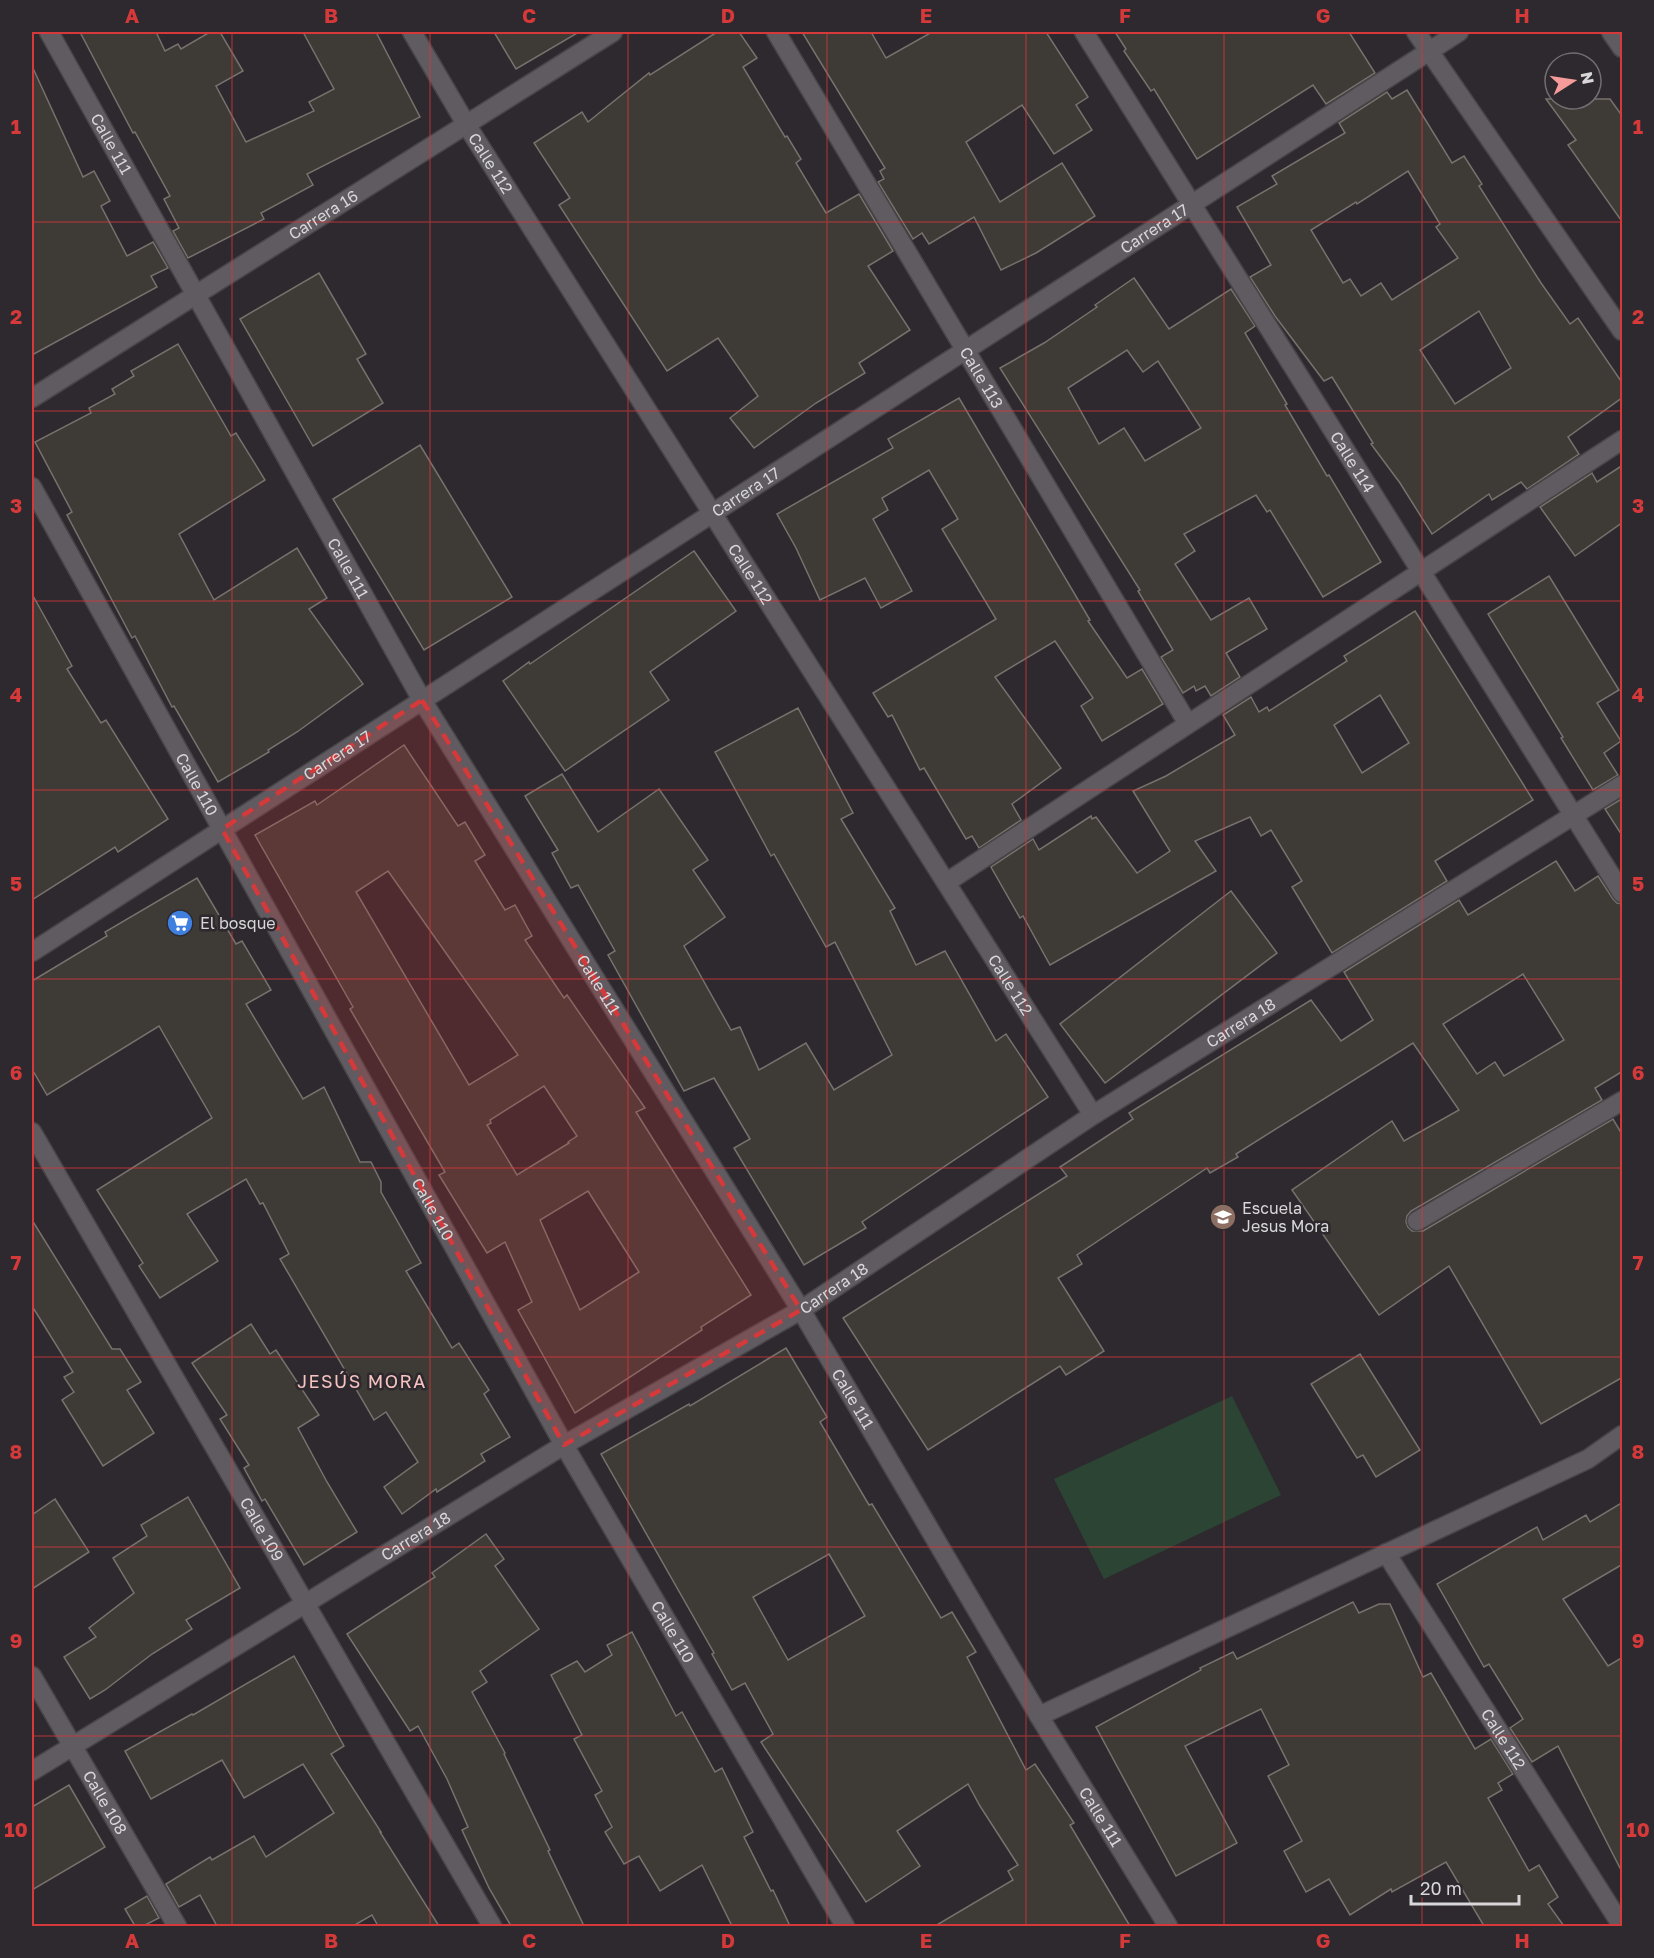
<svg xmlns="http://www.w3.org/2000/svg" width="1654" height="1958" viewBox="0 0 1654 1958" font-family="'Golos Text',sans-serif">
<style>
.green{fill:#2c4433}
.building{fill:#3e3a35;stroke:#77726d;stroke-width:1.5;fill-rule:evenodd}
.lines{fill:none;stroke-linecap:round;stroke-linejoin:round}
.street-casing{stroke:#484549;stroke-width:21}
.street{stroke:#5f5b60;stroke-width:18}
.marked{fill:#d6393a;fill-opacity:0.2;stroke:#d6393a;stroke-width:4.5;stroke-dasharray:12 8;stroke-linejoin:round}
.grid{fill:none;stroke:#d6393a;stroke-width:1.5;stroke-opacity:0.55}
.labels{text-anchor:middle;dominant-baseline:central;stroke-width:5;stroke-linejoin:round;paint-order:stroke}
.street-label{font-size:16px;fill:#d8d6d9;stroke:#2d292e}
.poi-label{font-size:16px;fill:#d8d6d9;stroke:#2d292e;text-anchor:start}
.neighbourhood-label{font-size:18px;letter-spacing:1.5px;fill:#f7c3c1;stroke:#2d292e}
.neatline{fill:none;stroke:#d6393a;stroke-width:2}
.grid-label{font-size:20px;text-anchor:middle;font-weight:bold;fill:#d6393a}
</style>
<rect width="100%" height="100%" fill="#2d292e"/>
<polygon class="green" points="1232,1396 1281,1495 1104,1579 1054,1479"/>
<g class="building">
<polygon points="80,32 156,32 165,51 178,44 181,49 210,32 220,32 243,71 216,86 246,142 314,111 309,102 334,89 303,32 376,32 420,117 307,174 313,185 261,213 264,219 188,258 173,231 179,228 164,199 170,196 135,132 133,133"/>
<polygon points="494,32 579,32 516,69"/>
<polygon points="717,32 739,32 757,58 743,67 785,137 787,136 801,159 796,163 826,213 859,194 893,251 868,266 910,330 859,363 865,373 816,403 754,448 730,418 758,396 718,338 667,371 559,205 570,198 534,143 582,112 588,122 649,73 650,75"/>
<polygon points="802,32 871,32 886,58 932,32 1046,32 1088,97 1076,105 1092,130 1054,154 1022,105 966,142 1000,202 1062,163 1095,216 1036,253 1001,270 974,217 929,244 922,233 913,239 878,182 884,179 880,171 885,168"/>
<polygon points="1115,32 1349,32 1375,73 1326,104 1313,85 1197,159 1154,89 1151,91 1124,51 1126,49"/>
<polygon points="32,66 83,177 94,171 110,201 101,206 127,256 153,242 168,268 151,276 157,287 32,355"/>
<path d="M 1407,90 L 1452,163 L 1464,156 L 1482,184 L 1479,186 L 1541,283 L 1570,324 L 1578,318 L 1623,384 L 1623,397 L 1568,437 L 1579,454 L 1527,489 L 1521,482 L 1492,500 L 1489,494 L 1432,534 L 1400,483 L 1371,444 L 1373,443 L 1332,377 L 1324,381 L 1275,316 L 1250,277 L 1271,265 L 1237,207 L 1277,184 L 1272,176 L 1345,133 L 1339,123 L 1387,92 L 1392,99 ZM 1408,171 L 1440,224 L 1436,227 L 1458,258 L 1392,300 L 1381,283 L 1361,296 L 1350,279 L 1343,283 L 1311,230 L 1356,202 L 1357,204 ZM 1479,311 L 1511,368 L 1455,404 L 1420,350 Z"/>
<polygon points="1546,99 1610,99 1623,117 1623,223 1568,145 1576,140"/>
<polygon points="319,273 366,354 357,359 383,403 313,446 240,319"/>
<path d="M 1134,278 L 1169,329 L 1231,289 L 1255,326 L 1245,333 L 1287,404 L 1285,405 L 1327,476 L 1329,475 L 1381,562 L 1323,597 L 1270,510 L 1267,512 L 1256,495 L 1184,534 L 1195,551 L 1175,564 L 1211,620 L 1249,598 L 1267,629 L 1226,653 L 1240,677 L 1211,696 L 1205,686 L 1196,691 L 1194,686 L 1183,693 L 1161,657 L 1173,650 L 1138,591 L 1140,590 L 1000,368 L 1044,343 L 1097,307 L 1095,305 ZM 1127,350 L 1143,372 L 1158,361 L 1201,428 L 1145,461 L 1124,428 L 1099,444 L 1068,388 Z"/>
<polygon points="178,344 231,436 236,433 265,480 179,534 214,600 297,548 327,598 309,609 363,684 297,732 268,750 269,752 218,782 174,706 172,707 135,636 132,638 67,515 72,512 35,442 91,413 89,408 115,394 112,389 134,376 131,371"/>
<polygon points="959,398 1090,620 1088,621 1127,678 1142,669 1163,704 1102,741 1081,706 1093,698 1055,641 995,677 1061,768 1012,804 1021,820 979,848 972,836 966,839 924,768 920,770 892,715 888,717 873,693 996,619 942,529 958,519 929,470 882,498 888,510 873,519 912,591 881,608 865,578 820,600 796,548 777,514 893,448 888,439"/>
<polygon points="420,445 512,597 424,650 333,499"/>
<polygon points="1623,465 1623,522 1575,556 1540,507 1592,473 1597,482"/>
<polygon points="694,551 736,611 650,672 669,700 565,771 503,681 529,662 530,664"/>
<polygon points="1549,576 1619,690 1597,703 1621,741 1604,753 1618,775 1593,790 1561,738 1563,737 1488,614"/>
<polygon points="32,594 72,666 67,669 101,723 106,720 168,819 118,852 115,847 32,900"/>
<path d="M 1415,611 L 1533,800 L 1435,861 L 1447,881 L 1332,953 L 1292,887 L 1302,881 L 1271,830 L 1261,836 L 1250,817 L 1195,841 L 1216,871 L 1050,965 L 1023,916 L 1020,918 L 991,867 L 1033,839 L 1039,850 L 1091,816 L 1092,819 L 1096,817 L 1137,873 L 1170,851 L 1133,791 L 1166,776 L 1235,735 L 1223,715 L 1251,697 L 1259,712 L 1267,707 L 1269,711 L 1347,661 L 1344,656 ZM 1380,695 L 1409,743 L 1362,773 L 1334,725 Z"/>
<polygon points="798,708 853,813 841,819 895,908 890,911 916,965 945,951 996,1041 1006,1034 1048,1097 862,1222 866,1228 804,1265 734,1148 750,1139 714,1078 684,1091 608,955 615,951 578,885 571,888 552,853 558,850 525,796 562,774 598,832 659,789 708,860 693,870 725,917 684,946 731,1030 740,1027 759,1070 806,1043 834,1090 892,1055 835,942 826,947 774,854 771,856 715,752"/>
<path d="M 404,745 L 458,826 L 465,822 L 485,855 L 475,861 L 505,910 L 515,905 L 532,936 L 525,940 L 564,998 L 567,995 L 645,1108 L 636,1112 L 751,1295 L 701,1327 L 702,1330 L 575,1413 L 518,1310 L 532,1302 L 505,1242 L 487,1253 L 439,1175 L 445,1172 L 350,1009 L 353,1007 L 255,835 L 315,801 L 317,805 ZM 388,871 L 518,1055 L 469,1085 L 356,892 ZM 544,1086 L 577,1136 L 568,1142 L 569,1143 L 517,1175 L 487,1125 L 491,1123 L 490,1120 ZM 588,1191 L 639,1272 L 580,1310 L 540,1220 Z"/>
<polygon points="1623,798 1623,837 1605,809"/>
<path d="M 1556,861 L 1575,891 L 1598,876 L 1613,899 L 1617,903 L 1623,904 L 1623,1071 L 1595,1088 L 1602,1100 L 1411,1211 L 1407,1216 L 1406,1222 L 1408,1227 L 1412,1231 L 1423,1231 L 1613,1119 L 1623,1136 L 1623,1377 L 1541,1424 L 1449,1266 L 1379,1315 L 1292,1190 L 1392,1121 L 1404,1141 L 1459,1110 L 1413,1043 L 1236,1154 L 1238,1157 L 1210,1173 L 1207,1168 L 1077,1255 L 1082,1264 L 1058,1278 L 1104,1351 L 1066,1375 L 1060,1366 L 928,1450 L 843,1318 L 1067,1176 L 1060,1167 L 1133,1119 L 1129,1113 L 1311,1000 L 1341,1041 L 1373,1020 L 1344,972 L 1459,900 L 1468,915 ZM 1523,974 L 1564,1040 L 1504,1076 L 1495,1062 L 1477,1074 L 1443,1024 Z"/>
<polygon points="197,878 236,944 242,941 271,990 246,1004 303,1099 324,1087 360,1162 371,1162 381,1182 381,1192 421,1263 406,1271 452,1348 459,1343 489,1390 484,1394 510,1437 481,1454 485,1461 437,1492 436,1489 402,1514 384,1487 418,1462 386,1412 374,1420 280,1259 289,1254 263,1203 260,1204 246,1179 187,1214 218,1261 160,1298 139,1266 143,1263 97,1190 212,1118 159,1026 47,1095 32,1069 32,981 107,936 105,932"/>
<polygon points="1231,891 1277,953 1105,1083 1060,1024"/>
<polygon points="32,1220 112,1349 120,1349 141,1382 127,1390 154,1433 103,1466 62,1400 74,1392 64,1377 73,1372 32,1306"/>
<polygon points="251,1324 270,1354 276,1350 319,1415 298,1428 327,1482 357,1532 304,1565 265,1499 262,1501 244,1468 249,1465 220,1419 227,1415 192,1363"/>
<path d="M 786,1348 L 827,1417 L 820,1422 L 869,1505 L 872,1504 L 941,1618 L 952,1612 L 976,1652 L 967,1657 L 1026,1770 L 1035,1764 L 1074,1823 L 1070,1825 L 1130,1926 L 935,1926 L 1013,1880 L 1008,1871 L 1018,1865 L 980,1806 L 968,1784 L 897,1831 L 920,1866 L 866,1902 L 761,1742 L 773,1734 L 745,1683 L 732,1690 L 712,1654 L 714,1653 L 601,1454 L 689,1404 L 690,1406 ZM 829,1554 L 865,1616 L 788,1660 L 753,1597 Z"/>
<polygon points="1360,1354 1420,1450 1376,1477 1363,1455 1357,1458 1311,1384"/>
<polygon points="188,1497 240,1588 186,1620 192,1629 152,1654 105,1690 90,1699 64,1657 96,1637 89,1628 134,1593 113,1558 147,1536 141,1525"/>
<polygon points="55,1499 89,1552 32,1589 32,1515"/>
<polygon points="1623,1502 1623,1564 1563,1599 1608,1666 1623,1657 1623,1874 1558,1746 1532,1762 1510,1728 1523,1719 1489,1664 1484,1667 1437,1584 1537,1527 1543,1540 1586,1515 1590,1522"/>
<polygon points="486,1534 504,1559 495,1566 539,1629 480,1671 487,1682 472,1692 505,1753 504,1754 550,1850 548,1851 584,1926 511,1926 489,1888 462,1830 468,1827 447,1779 418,1726 410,1731 347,1634 435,1577 432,1573"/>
<polygon points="1353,1602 1359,1613 1379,1604 1390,1604 1423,1677 1431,1673 1475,1749 1491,1739 1513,1774 1498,1783 1502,1790 1488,1798 1529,1871 1539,1865 1558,1897 1548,1904 1564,1926 1484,1926 1446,1862 1392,1892 1391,1889 1350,1915 1329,1879 1306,1892 1284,1851 1302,1841 1268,1776 1289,1765 1261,1709 1185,1746 1237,1843 1176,1876 1096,1727 1201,1670 1200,1668 1233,1652 1237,1659"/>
<polygon points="632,1632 676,1716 682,1712 715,1772 722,1768 753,1832 744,1837 771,1891 773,1890 790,1926 732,1926 702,1865 660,1891 639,1856 624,1864 605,1832 612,1827 595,1795 602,1791 574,1739 582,1735 551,1675 577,1661 585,1672 612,1655 607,1645"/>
<polygon points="294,1656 344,1746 331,1754 381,1832 380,1832 439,1926 378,1926 372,1915 353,1926 217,1926 200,1895 179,1907 166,1884 210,1857 212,1860 254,1836 266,1857 334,1813 303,1764 244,1798 222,1760 151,1799 125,1751 192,1714 193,1715"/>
<polygon points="69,1785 105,1847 32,1890 32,1807"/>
<polygon points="147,1896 159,1918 143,1926 135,1926 125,1909"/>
</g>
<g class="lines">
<g class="street-casing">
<g id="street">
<path id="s1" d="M 49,32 L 422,700 L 801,1310 L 1039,1716 L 1168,1926"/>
<path id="s2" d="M 412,32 L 466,124 L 1093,1115"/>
<path id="s3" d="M 776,32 L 1188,724"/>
<path id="s4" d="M 1084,32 L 1622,893"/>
<polyline points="1416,32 1622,331"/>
<polyline points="1611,32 1622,48"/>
<path id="s5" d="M 32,398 L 613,32"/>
<path id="s6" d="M 32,487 L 564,1445 L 845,1926"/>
<polyline points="947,882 1622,440"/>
<path id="s7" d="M 32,952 L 1459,32"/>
<path id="s8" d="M 32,1132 L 492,1926"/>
<polyline points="1417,1221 1622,1101"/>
<path id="s9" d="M 1386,1553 L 1622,1926"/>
<path id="s10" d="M 32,1676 L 177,1926"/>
<polyline points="1039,1716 1588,1459 1622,1435"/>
<path id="s11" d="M 32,1771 L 564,1445 L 801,1310 L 1093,1115 L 1622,785"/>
</g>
</g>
<use href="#street" class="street"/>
</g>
<path class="marked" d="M 422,700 L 801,1310 L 564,1445 L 222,829 Z"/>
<path class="grid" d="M 232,32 L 232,1926M 430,32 L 430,1926M 628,32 L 628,1926M 827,32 L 827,1926M 1026,32 L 1026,1926M 1224,32 L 1224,1926M 1422,32 L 1422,1926M 32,222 L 1622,222M 32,411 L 1622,411M 32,601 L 1622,601M 32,790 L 1622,790M 32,979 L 1622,979M 32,1168 L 1622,1168M 32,1357 L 1622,1357M 32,1547 L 1622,1547M 32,1736 L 1622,1736"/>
<defs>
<g id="supermarket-disc" transform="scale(1.35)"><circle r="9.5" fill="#3f7fe0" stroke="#2d292e"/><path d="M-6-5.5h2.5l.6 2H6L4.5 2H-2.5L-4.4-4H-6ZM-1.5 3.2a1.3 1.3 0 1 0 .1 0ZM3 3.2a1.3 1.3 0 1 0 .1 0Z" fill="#fff"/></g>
<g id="school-disc" transform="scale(1.35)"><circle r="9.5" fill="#8d6e63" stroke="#2d292e"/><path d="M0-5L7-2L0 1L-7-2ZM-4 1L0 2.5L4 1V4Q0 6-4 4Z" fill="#fff"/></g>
</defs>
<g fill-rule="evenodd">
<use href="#supermarket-disc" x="180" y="923"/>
<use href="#school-disc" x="1223" y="1217"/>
</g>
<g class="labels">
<g class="street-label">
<text stroke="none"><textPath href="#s1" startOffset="128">Calle 111</textPath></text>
<text stroke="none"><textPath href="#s2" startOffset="153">Calle 112</textPath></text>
<text stroke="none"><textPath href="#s5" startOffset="344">Carrera 16</textPath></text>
<text stroke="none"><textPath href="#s7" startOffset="1335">Carrera 17</textPath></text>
<text stroke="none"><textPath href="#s3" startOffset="402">Calle 113</textPath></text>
<text stroke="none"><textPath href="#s4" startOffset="507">Calle 114</textPath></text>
<text stroke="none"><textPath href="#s7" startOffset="849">Carrera 17</textPath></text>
<text stroke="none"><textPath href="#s1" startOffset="614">Calle 111</textPath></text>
<text stroke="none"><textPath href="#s2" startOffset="639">Calle 112</textPath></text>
<text stroke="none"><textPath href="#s7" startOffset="363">Carrera 17</textPath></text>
<text stroke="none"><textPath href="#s6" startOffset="340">Calle 110</textPath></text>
<text stroke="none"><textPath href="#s1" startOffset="1100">Calle 111</textPath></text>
<text stroke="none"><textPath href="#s2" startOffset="1125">Calle 112</textPath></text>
<text stroke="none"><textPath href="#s11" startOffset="1422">Carrera 18</textPath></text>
<text stroke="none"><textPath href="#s6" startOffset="826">Calle 110</textPath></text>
<text stroke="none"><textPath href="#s11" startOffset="936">Carrera 18</textPath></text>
<text stroke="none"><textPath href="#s1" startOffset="1586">Calle 111</textPath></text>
<text stroke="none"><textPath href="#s8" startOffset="459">Calle 109</textPath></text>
<text stroke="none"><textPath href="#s11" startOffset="450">Carrera 18</textPath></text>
<text stroke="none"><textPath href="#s6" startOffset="1312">Calle 110</textPath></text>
<text stroke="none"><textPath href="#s9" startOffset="220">Calle 112</textPath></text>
<text stroke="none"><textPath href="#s10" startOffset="146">Calle 108</textPath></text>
<text stroke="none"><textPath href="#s1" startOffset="2072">Calle 111</textPath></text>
</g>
<g class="poi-label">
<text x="200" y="923">El bosque</text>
<text x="1242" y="1208">Escuela<tspan x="1242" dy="18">Jesus Mora</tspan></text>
</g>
<g class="neighbourhood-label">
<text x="362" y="1381">JESÚS MORA</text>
</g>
</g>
<rect width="1654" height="1958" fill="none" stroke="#2d292e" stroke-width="66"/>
<g transform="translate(1573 81) rotate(78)"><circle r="28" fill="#2d292e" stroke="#716e72" stroke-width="1.5"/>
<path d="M0-4.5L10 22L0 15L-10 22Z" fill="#f59b9a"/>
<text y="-9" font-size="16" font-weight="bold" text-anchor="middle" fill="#d8d6d9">N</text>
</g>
<path d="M1411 1895v9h108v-9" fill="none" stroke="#d8d6d9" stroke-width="3"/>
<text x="1420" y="1895" font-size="18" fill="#d8d6d9" stroke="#2d292e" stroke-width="4.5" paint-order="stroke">20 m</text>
<rect x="33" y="33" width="1588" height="1892" class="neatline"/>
<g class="grid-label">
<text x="132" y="23">A</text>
<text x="331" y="23">B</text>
<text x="529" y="23">C</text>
<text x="728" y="23">D</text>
<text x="926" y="23">E</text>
<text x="1125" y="23">F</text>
<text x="1323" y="23">G</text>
<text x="1522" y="23">H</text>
<text x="16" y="134">1</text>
<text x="1638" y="134">1</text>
<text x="16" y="324">2</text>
<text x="1638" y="324">2</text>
<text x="16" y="513">3</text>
<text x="1638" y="513">3</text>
<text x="16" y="702">4</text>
<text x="1638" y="702">4</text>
<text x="16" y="891">5</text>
<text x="1638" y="891">5</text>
<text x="16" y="1080">6</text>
<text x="1638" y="1080">6</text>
<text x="16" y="1270">7</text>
<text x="1638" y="1270">7</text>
<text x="16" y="1459">8</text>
<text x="1638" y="1459">8</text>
<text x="16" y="1648">9</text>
<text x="1638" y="1648">9</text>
<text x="16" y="1837">10</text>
<text x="1638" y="1837">10</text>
<text x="132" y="1948">A</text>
<text x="331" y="1948">B</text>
<text x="529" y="1948">C</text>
<text x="728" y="1948">D</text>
<text x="926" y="1948">E</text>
<text x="1125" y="1948">F</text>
<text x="1323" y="1948">G</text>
<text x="1522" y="1948">H</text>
</g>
</svg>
